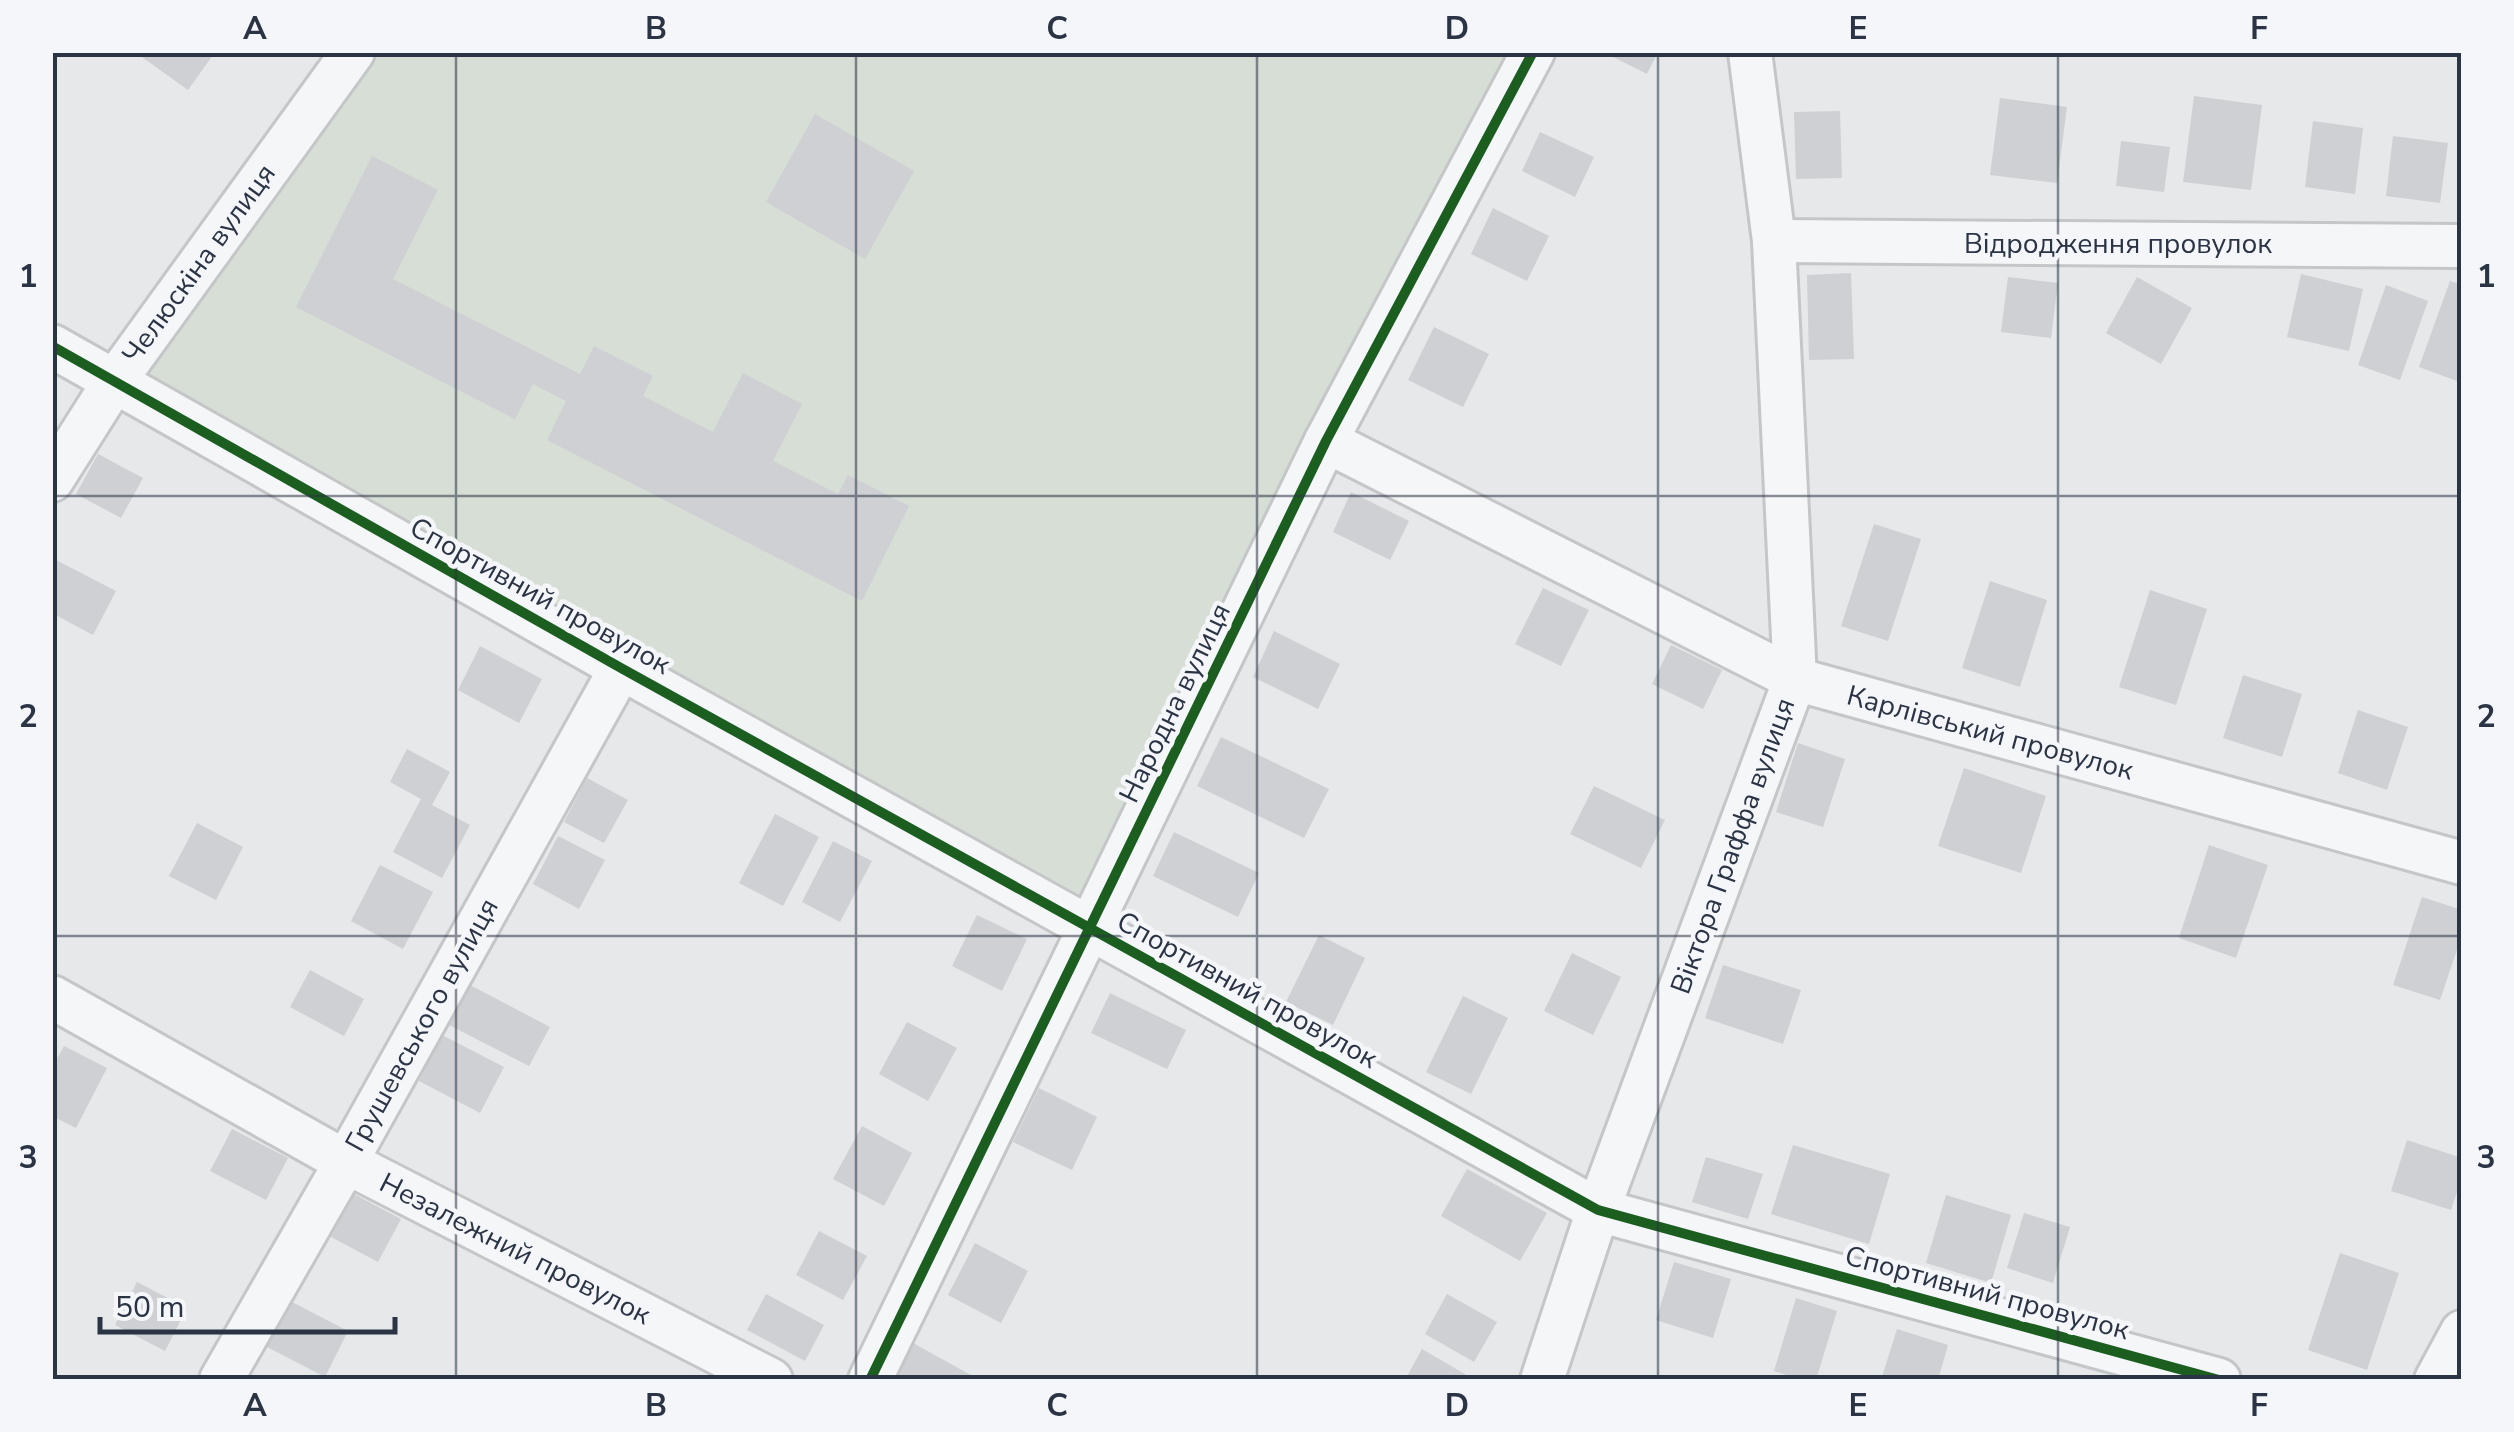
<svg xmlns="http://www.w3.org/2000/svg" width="2514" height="1432" viewBox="0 0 2514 1432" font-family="'Nunito Sans',sans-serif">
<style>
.green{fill:#d6ded6}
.building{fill:#ced0d3}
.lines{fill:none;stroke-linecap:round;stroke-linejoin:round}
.minor-casing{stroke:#c4c6c8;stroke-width:48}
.minor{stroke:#f5f6f7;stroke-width:42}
.cycleway-casing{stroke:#f4f6f9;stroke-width:16}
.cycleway{stroke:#1b5e20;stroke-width:10}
.grid{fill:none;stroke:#2b3445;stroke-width:2.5;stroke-opacity:0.55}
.labels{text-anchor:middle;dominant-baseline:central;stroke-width:9;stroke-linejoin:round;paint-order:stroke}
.street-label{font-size:28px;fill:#2b3445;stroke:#f4f6f9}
.neatline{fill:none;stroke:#2b3445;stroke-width:4}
.grid-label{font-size:32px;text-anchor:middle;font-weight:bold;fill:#2b3445}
</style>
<rect width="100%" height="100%" fill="#e6e8ea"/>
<polygon class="green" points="353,53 1533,53 1090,929 114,382"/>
<g class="building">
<polygon points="141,52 209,52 213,55 188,90 139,55"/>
<polygon points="1603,52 1658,52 1647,74"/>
<polygon points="2194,96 2262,105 2251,190 2183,182"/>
<polygon points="2000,98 2067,107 2057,183 1990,175"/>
<polygon points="1840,111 1842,178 1796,179 1794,112"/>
<polygon points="815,114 914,171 865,259 766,202"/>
<polygon points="2313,121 2363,128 2355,194 2305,187"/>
<polygon points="1540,132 1594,157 1575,197 1522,171"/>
<polygon points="2393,136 2448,143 2440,203 2386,196"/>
<polygon points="2121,141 2170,147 2164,192 2116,186"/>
<polygon points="372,156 438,190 393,279 580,374 594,346 653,376 643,396 713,432 743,373 802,404 773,461 838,494 848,475 909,506 862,601 547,440 566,401 533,384 515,419 296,307"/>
<polygon points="1493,208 1549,236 1527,281 1471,254"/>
<polygon points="1851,273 1854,359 1809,360 1807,275"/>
<polygon points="2301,274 2363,289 2349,351 2287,337"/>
<polygon points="2008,277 2058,283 2051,338 2001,332"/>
<polygon points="2137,277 2192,308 2161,364 2106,333"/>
<polygon points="2450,281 2462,285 2462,369 2457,381 2419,367"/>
<polygon points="2386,285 2428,301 2400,380 2358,365"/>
<polygon points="1434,327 1489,354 1463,407 1408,380"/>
<polygon points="98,454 143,478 121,518 76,494"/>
<polygon points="1351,492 1409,521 1390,560 1333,532"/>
<polygon points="1874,524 1921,539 1888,641 1841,626"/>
<polygon points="52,558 116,591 93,635 52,613"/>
<polygon points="1990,581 2047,600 2020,687 1962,668"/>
<polygon points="1543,588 1589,610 1561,666 1515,644"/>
<polygon points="2150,590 2207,609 2176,705 2119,687"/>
<polygon points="1274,631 1340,664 1318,709 1253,677"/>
<polygon points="1671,645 1722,670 1703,709 1652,684"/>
<polygon points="480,646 542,679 519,723 458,690"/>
<polygon points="2243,675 2302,694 2282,757 2223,738"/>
<polygon points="2358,710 2408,727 2387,790 2338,773"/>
<polygon points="1221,737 1329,789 1304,838 1197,786"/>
<polygon points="1798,743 1845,759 1823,827 1776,812"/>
<polygon points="407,749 450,772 432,805 470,825 442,878 393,852 421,799 390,782"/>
<polygon points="1964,768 2046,796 2021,873 1938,846"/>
<polygon points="587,778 628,800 604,843 564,822"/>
<polygon points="1594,786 1665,820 1641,868 1570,834"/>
<polygon points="775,814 819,837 783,906 739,883"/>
<polygon points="197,823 243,847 216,900 169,876"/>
<polygon points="1174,832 1259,873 1238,917 1153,876"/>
<polygon points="558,836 605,860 579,909 533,884"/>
<polygon points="833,841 872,861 840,922 802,902"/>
<polygon points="2209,845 2268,865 2236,958 2179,938"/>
<polygon points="380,865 433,892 403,949 351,921"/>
<polygon points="2422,897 2462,910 2462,935 2440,1000 2393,985"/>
<polygon points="977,915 1027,939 1002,991 952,966"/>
<polygon points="1319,935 1365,958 1333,1025 1286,1002"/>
<polygon points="1572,953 1621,977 1593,1035 1544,1011"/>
<polygon points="1723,965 1801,990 1783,1044 1705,1018"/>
<polygon points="310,970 364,999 344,1036 290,1007"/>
<polygon points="468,984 550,1027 529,1066 447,1024"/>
<polygon points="1110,993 1186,1030 1167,1069 1091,1033"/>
<polygon points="1463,996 1508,1018 1471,1094 1426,1072"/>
<polygon points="907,1022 957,1048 928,1101 879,1074"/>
<polygon points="442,1035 504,1067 480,1113 419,1081"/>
<polygon points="64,1046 107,1068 76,1128 52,1116 52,1068"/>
<polygon points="1039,1088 1097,1117 1072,1170 1013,1142"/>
<polygon points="862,1126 912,1153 884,1206 833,1179"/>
<polygon points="232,1129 288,1158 266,1200 210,1171"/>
<polygon points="2407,1140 2462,1158 2462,1177 2451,1210 2391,1191"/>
<polygon points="1793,1145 1890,1174 1869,1244 1771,1214"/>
<polygon points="1706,1157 1763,1174 1748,1219 1692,1202"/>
<polygon points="1467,1169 1547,1213 1520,1261 1441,1216"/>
<polygon points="354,1194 401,1219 378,1262 331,1237"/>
<polygon points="1946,1195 2011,1215 1991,1283 1926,1263"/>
<polygon points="2024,1213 2070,1227 2053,1283 2007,1268"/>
<polygon points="819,1231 867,1256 843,1300 796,1275"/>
<polygon points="975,1243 1028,1271 1001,1323 948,1295"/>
<polygon points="2340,1253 2399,1273 2367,1370 2308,1350"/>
<polygon points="1674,1262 1731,1279 1713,1338 1656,1320"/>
<polygon points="137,1282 187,1308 165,1351 115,1325"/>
<polygon points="766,1294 824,1325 805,1361 747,1330"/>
<polygon points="1447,1294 1497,1322 1474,1362 1425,1334"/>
<polygon points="1796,1298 1837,1311 1816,1380 1801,1380 1774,1371"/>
<polygon points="290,1301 348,1331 325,1377 267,1347"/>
<polygon points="1897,1329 1948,1345 1938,1380 1881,1380"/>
<polygon points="913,1343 980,1380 894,1380"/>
<polygon points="1422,1349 1475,1380 1405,1380"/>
</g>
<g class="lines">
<g class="minor-casing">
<g id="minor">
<polyline points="1774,241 2462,246"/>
<polyline points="52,346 621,668 1598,1210 2219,1380"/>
<polyline points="1326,441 1795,679 2462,863"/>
<polyline points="52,480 114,382 353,52"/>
<polyline points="52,997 346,1162 771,1380"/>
<polyline points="221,1380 346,1162 621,668"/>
<polyline points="870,1380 1326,441 1533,52"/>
<polyline points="1542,1380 1598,1210 1795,679 1774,241 1750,52"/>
<polyline points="2436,1380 2462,1332"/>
</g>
</g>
<use href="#minor" class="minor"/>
<g class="cycleway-casing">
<g id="cycleway">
<polyline points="52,346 621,668 1598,1210 2219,1380"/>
<polyline points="870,1380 1326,441 1533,52"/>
</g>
</g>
<use href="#cycleway" class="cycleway"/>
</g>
<path class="grid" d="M 456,52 L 456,1380M 856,52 L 856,1380M 1257,52 L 1257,1380M 1658,52 L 1658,1380M 2058,52 L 2058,1380M 52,496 L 2462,496M 52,936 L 2462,936"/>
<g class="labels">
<g class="street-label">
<text x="2118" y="244">Відродження провулок</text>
<text transform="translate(199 264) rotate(-54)">Челюскіна вулиця</text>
<text transform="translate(540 596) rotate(29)">Спортивний провулок</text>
<text transform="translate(1175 703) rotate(-64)">Народна вулиця</text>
<text transform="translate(1990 733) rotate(15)">Карлівський провулок</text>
<text transform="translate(1733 846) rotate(-70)">Віктора Граффа вулиця</text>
<text transform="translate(1247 990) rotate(29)">Спортивний провулок</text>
<text transform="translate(422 1025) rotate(-61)">Грушевського вулиця</text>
<text transform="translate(515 1249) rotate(27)">Незалежний провулок</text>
<text transform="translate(1987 1293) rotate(15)">Спортивний провулок</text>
</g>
</g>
<rect width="2514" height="1432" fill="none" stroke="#f4f6f9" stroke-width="110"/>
<path d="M100 1317v15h295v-15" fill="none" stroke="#2b3445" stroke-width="5"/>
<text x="115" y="1317" font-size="30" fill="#2b3445" stroke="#f4f6f9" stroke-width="8" paint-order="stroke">50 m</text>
<rect x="55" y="55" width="2404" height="1322" class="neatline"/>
<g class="grid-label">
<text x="255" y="39">A</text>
<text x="656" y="39">B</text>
<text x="1057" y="39">C</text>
<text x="1457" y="39">D</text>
<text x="1858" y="39">E</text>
<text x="2259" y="39">F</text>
<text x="28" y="287">1</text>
<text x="2486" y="287">1</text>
<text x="28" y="727">2</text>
<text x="2486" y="727">2</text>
<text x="28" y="1168">3</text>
<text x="2486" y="1168">3</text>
<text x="255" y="1416">A</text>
<text x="656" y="1416">B</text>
<text x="1057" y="1416">C</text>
<text x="1457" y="1416">D</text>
<text x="1858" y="1416">E</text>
<text x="2259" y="1416">F</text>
</g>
</svg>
